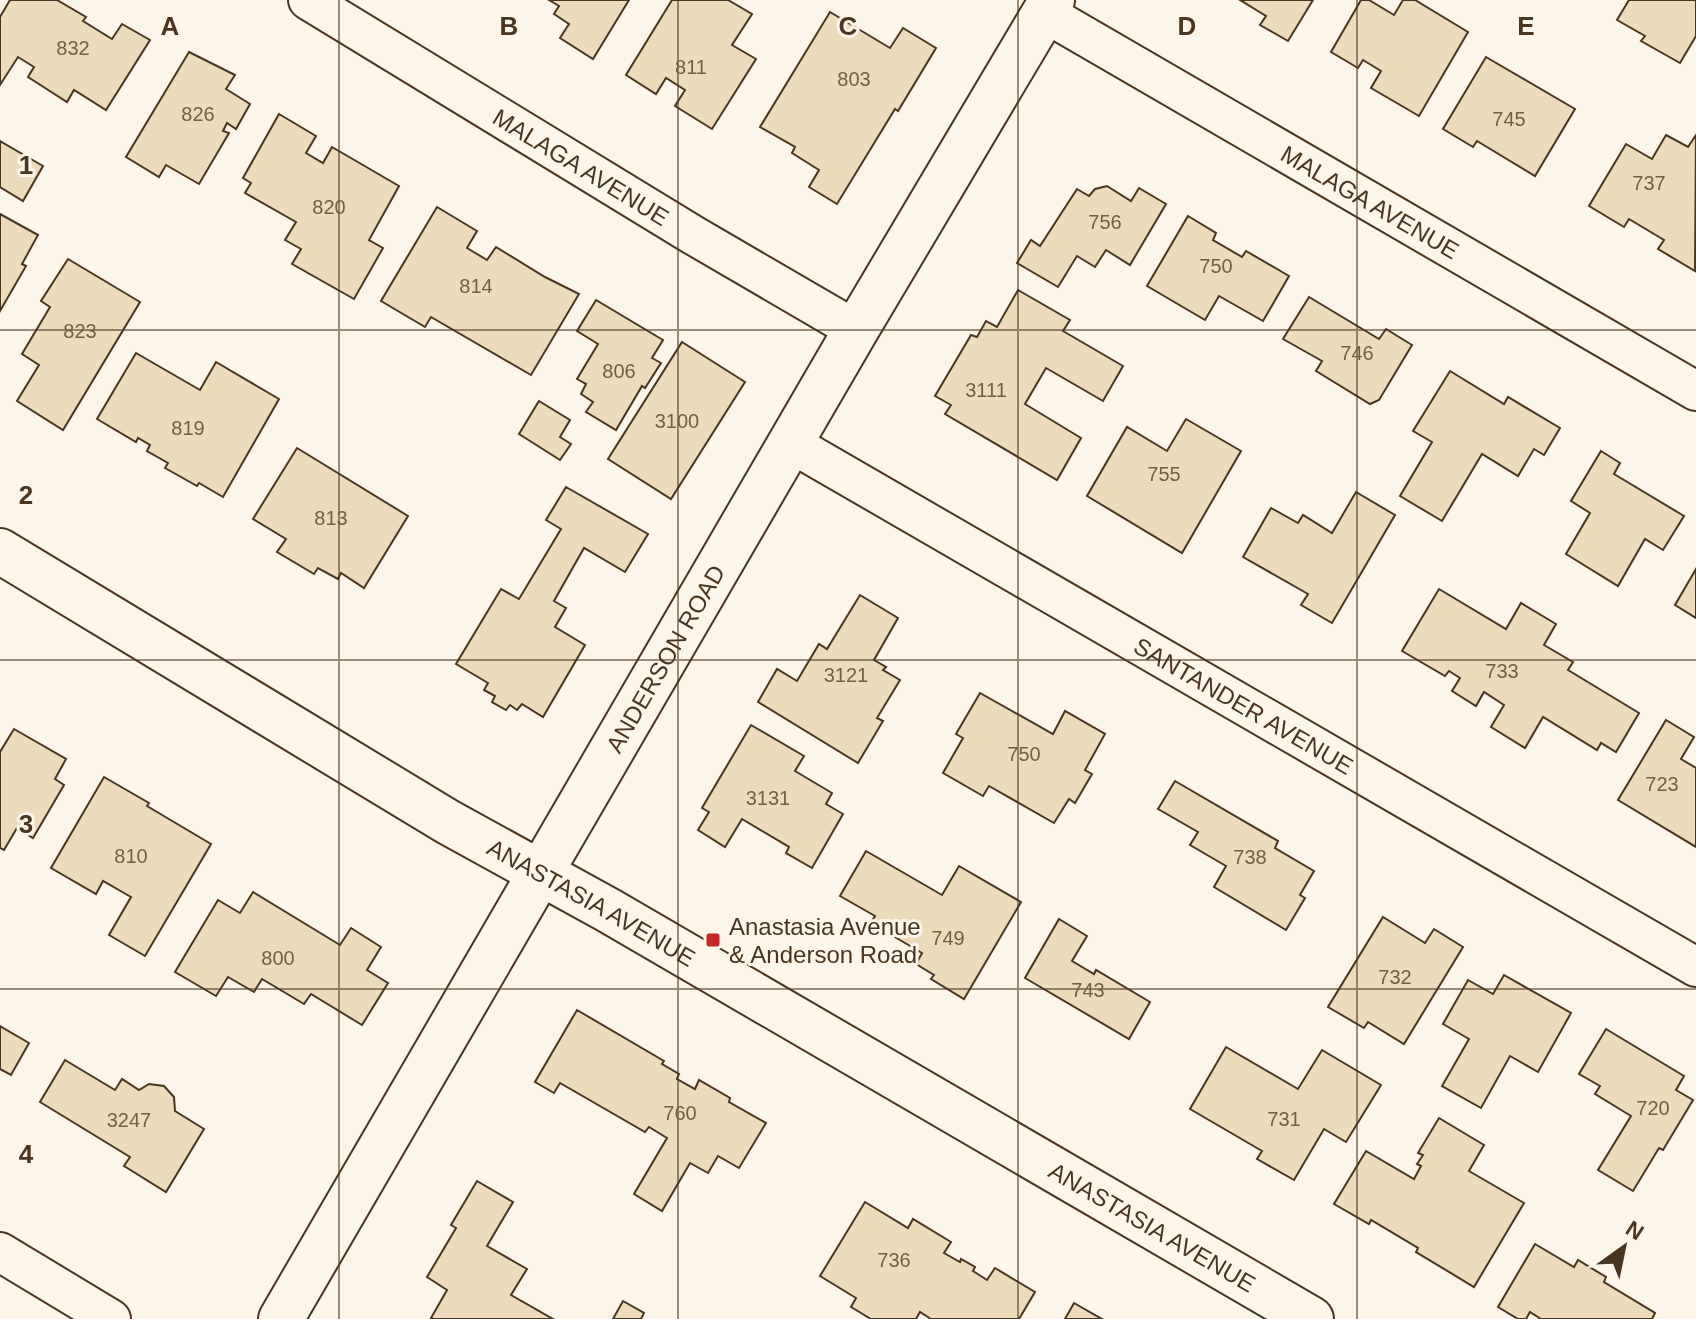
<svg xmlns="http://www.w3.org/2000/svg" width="1696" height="1319" viewBox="0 0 1696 1319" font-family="Helvetica,sans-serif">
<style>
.building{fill:#ecdcbc;stroke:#4a3520;stroke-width:2}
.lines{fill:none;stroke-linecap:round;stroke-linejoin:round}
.minor-casing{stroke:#4a3520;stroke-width:42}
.tertiary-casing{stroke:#4a3520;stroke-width:48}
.minor{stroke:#fbf6e9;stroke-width:38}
.tertiary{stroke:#fbf6e9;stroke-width:44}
.grid{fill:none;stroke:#4a3520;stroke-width:2;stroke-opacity:0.55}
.poi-dot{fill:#c62828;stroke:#fbf6e9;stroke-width:3}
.labels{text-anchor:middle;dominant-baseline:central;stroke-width:6;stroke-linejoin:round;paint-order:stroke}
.number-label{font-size:20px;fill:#725f47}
.street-label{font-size:24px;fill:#4a3520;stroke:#fbf6e9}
.poi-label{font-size:24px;fill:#4a3520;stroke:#fbf6e9;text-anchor:start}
.grid-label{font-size:26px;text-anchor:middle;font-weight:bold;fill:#4a3520;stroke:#fbf6e9;stroke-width:6;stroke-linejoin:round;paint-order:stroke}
</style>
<rect width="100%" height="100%" fill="#fbf6e9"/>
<g class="building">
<polygon points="10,0 57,0 86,17 83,21 112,39 122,24 150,40 106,110 74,90 67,102 28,77 34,67 18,57 0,85 0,17"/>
<polygon points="549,0 629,0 593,59 560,38 569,24 554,14 559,6"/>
<polygon points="672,0 728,0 752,14 732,45 756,59 712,129 675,106 685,90 666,78 656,94 626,75"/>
<polygon points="1240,0 1313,0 1288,41 1260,25 1266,16"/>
<polygon points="1361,0 1369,0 1394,15 1403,0 1415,0 1468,32 1419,116 1371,88 1381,71 1363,60 1358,68 1331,52"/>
<polygon points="1629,0 1696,0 1696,36 1680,63 1641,41 1645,36 1617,20"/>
<polygon points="830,12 890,48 903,28 936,48 898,111 895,109 837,204 809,187 819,170 792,153 795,147 760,127"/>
<polygon points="189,52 235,75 226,89 250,104 236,129 227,123 223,131 229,133 199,184 166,165 159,177 126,157"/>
<polygon points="1486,57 1575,109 1535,176 1477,141 1473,147 1443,129"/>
<polygon points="279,114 316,136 306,153 323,163 332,147 399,186 369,240 383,248 354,299 292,264 301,249 285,240 296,222 245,193 251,183 243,178"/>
<polygon points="1666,135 1688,147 1696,135 1695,271 1658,249 1664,240 1629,219 1624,227 1589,206 1626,144 1652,159"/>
<polygon points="0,141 43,166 23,201 0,187"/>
<polygon points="1107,186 1131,201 1139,188 1166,204 1130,265 1106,250 1095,267 1077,256 1058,287 1017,263 1031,240 1040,246 1077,189 1089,196 1095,189"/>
<polygon points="437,207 477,231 467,248 487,260 496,247 545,277 579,294 531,375 431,317 425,327 381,301"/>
<polygon points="0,214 38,235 22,264 26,266 0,311"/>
<polygon points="1188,216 1216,233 1213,240 1242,257 1246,251 1289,276 1263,321 1219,296 1205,320 1147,286"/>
<polygon points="68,259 140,302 63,430 17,401 39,365 22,354 50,307 41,301"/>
<polygon points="1018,290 1070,320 1063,331 1123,366 1103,401 1046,368 1025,404 1081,438 1057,480 945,414 951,405 935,396 971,335 977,337 986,321 997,327"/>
<polygon points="1309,297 1379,339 1386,329 1412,345 1379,400 1370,404 1316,371 1322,361 1283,339"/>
<polygon points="596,300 663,340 652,358 661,363 645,388 642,386 616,430 586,412 593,402 581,394 586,384 577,379 598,344 577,331"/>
<polygon points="682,342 745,382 671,499 608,459"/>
<polygon points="136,353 200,390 216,362 279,399 223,497 199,483 197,486 165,468 168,463 147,451 150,445 138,438 136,442 97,419"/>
<polygon points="1450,371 1504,404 1508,397 1560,428 1544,455 1534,449 1518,476 1482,454 1442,521 1400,496 1432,442 1413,431"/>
<polygon points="539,401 570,420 560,437 571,444 560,460 519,434"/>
<polygon points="1186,419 1241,451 1182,553 1087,496 1127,427 1167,451"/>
<polygon points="297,448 408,516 364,588 341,573 338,579 318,568 314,574 277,552 286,539 253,519"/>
<polygon points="1601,451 1620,463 1614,474 1684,516 1663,550 1645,539 1618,586 1566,554 1590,513 1571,501"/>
<polygon points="566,487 648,534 625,572 584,548 554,601 566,608 555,627 585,645 543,717 522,704 517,710 510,705 506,710 492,702 495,696 484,690 488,683 456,664 501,589 519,599 561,529 546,520"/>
<polygon points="1356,492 1395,515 1332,623 1301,605 1308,594 1243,557 1271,508 1298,523 1303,515 1332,533"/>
<polygon points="1696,569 1696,618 1675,605"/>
<polygon points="1439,589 1506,629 1521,603 1556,624 1544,645 1573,662 1568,670 1639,713 1616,752 1601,743 1597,750 1543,717 1525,748 1491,727 1504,705 1484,692 1476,706 1452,691 1460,678 1449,671 1445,676 1402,651"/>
<polygon points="860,595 898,618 874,660 886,667 883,670 900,680 877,718 883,721 858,763 758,702 777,669 797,681 819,644 827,649"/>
<polygon points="980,693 1053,734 1065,711 1105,734 1085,770 1092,774 1075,803 1069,799 1054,823 989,786 983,796 943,773 963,738 956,734"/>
<polygon points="1666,720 1694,737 1681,759 1696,768 1696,847 1618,800"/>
<polygon points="751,725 804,756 795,771 832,793 826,804 843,814 812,868 786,853 789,847 742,819 725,847 698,830 709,812 702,808"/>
<polygon points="14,729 66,759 55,779 64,785 33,838 17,828 4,850 0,848 0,752"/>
<polygon points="104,777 149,803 147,806 211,844 145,956 109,935 131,897 103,881 96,894 51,868"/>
<polygon points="1175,781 1278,841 1275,848 1314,871 1300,895 1305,898 1286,930 1214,887 1226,866 1190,845 1198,832 1158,809"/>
<polygon points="866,851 942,895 959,866 1021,902 964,999 931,979 934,975 916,964 922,953 871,923 875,916 840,896"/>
<polygon points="253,892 340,945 351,928 381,947 367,970 388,983 362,1025 311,994 304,1004 262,979 254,992 228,977 216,996 175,972 218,900 240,913"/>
<polygon points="1383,917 1425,943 1434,929 1463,947 1404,1044 1368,1022 1364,1028 1328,1007"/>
<polygon points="1059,919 1087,936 1072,961 1094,974 1096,970 1150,1002 1129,1039 1025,978"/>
<polygon points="1504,975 1571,1013 1538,1072 1510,1056 1481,1108 1442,1086 1469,1039 1443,1024 1468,980 1493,994"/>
<polygon points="577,1010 664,1061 662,1064 679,1074 677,1079 695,1089 699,1080 730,1098 729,1102 766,1123 739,1168 718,1156 708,1173 690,1163 662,1211 634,1194 667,1138 649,1127 645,1132 560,1083 554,1093 535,1082"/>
<polygon points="0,1026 29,1043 11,1075 0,1069"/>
<polygon points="1606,1029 1684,1076 1676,1090 1693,1100 1663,1150 1659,1148 1633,1191 1598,1170 1631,1116 1595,1094 1600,1086 1579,1074"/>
<polygon points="1226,1047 1298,1089 1322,1050 1381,1085 1346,1142 1324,1129 1294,1180 1257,1159 1262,1151 1190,1109"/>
<polygon points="65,1060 115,1090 122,1079 139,1090 149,1084 164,1086 174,1097 175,1111 204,1129 166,1192 124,1166 130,1157 40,1102"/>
<polygon points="1439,1118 1484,1145 1469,1171 1524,1203 1474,1287 1416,1252 1418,1248 1371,1220 1369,1224 1334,1204 1366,1151 1414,1179 1421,1166 1417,1164 1423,1155 1418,1153"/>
<polygon points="477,1181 513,1202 487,1246 527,1269 511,1295 553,1319 433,1319 431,1318 447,1290 427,1277 456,1228 451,1225"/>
<polygon points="865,1202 908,1228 913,1219 951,1242 944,1253 960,1262 961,1259 975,1267 973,1271 987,1280 995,1268 1035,1292 1019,1319 931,1319 920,1312 916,1319 871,1319 851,1307 856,1298 820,1276"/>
<polygon points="1535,1244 1574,1267 1578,1260 1606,1277 1604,1282 1655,1313 1652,1319 1541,1319 1530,1312 1526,1319 1518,1319 1498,1307"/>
<polygon points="623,1301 644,1313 641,1319 613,1319"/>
<polygon points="1074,1303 1102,1319 1065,1319"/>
</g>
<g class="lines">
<g class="minor-casing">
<g id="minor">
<path id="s1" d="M 308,0 L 693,235 L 856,330"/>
<path id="s2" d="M 1045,13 L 1696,391"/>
<path id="s3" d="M 792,444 L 1696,967"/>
<polyline points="0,1252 111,1319"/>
</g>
</g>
<g class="tertiary-casing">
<g id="tertiary">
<path id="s4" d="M 0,551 L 448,822 L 608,910 L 1311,1319"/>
<path id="s5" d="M 281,1319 L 856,330 L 1052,0"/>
</g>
</g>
<use href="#minor" class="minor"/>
<use href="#tertiary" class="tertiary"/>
</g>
<path class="grid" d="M 339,0 L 339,1319M 678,0 L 678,1319M 1018,0 L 1018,1319M 1357,0 L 1357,1319M 0,330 L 1696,330M 0,660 L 1696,660M 0,989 L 1696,989"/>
<rect class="poi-dot" x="705" y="932" width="16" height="16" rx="4"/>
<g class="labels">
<g class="number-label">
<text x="73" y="48">832</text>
<text x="691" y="67">811</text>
<text x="854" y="79">803</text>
<text x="198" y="114">826</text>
<text x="1509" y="119">745</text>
<text x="1649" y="183">737</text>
<text x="329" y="207">820</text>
<text x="1105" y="222">756</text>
<text x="1216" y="266">750</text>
<text x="476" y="286">814</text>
<text x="80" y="331">823</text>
<text x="1357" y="353">746</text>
<text x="619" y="371">806</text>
<text x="986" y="390">3111</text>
<text x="677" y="421">3100</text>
<text x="188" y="428">819</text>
<text x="1164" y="474">755</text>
<text x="331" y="518">813</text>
<text x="1502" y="671">733</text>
<text x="846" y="675">3121</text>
<text x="1024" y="754">750</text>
<text x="1662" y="784">723</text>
<text x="768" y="798">3131</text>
<text x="131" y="856">810</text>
<text x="1250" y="857">738</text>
<text x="948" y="938">749</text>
<text x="278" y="958">800</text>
<text x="1395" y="977">732</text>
<text x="1088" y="990">743</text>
<text x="1653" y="1108">720</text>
<text x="680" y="1113">760</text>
<text x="1284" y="1119">731</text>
<text x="129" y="1120">3247</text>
<text x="894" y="1260">736</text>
</g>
<g class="street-label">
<text stroke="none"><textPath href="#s1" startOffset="320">MALAGA AVENUE</textPath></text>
<text stroke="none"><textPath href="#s2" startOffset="376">MALAGA AVENUE</textPath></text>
<text stroke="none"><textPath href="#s5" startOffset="764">ANDERSON ROAD</textPath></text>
<text stroke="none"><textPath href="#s3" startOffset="522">SANTANDER AVENUE</textPath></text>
<text stroke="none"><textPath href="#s4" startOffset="688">ANASTASIA AVENUE</textPath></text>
<text stroke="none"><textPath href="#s4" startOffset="1336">ANASTASIA AVENUE</textPath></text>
</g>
<g class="poi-label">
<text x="729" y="926">Anastasia Avenue<tspan x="729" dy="28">&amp; Anderson Road</tspan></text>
</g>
</g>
<g class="grid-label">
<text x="170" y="35">A</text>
<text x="509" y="35">B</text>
<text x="848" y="35">C</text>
<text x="1187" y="35">D</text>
<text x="1526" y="35">E</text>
<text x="26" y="174">1</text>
<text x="26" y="504">2</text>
<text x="26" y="833">3</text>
<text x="26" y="1163">4</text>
</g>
<g transform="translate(1624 1247) rotate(33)" stroke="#fbf6e9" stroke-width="6" paint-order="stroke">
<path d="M0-6L14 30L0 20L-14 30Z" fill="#4a3520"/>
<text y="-12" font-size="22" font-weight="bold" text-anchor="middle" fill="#4a3520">N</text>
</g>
</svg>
